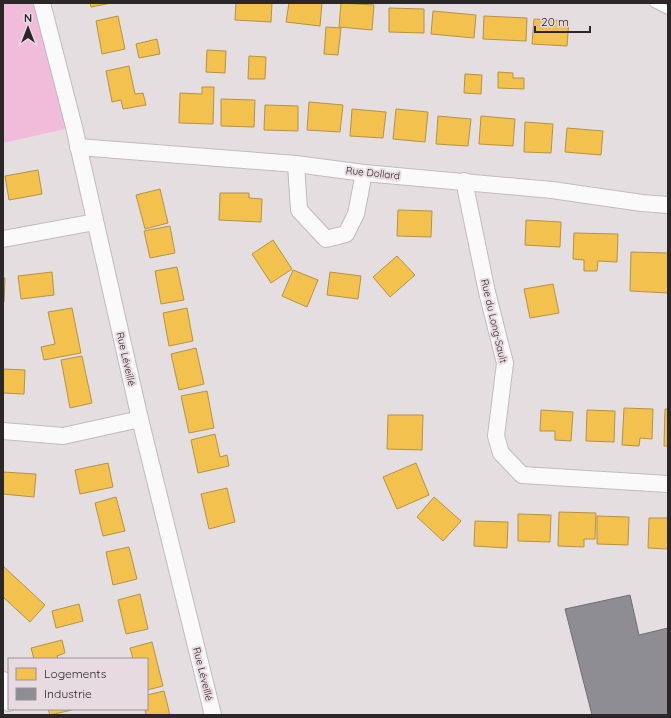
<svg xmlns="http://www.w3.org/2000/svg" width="671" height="718" viewBox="0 0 671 718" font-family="Quicksand,sans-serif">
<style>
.green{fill:#f1bcd9}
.homes{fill:#f2c14e;stroke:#b69243}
.industry{fill:#8d8d92;stroke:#706e72}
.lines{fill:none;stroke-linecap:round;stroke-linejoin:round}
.lane-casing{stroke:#c0bbbe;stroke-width:10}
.street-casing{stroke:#c0bbbe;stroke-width:18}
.lane{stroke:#fbfafa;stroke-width:8}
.street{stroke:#fbfafa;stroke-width:16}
.labels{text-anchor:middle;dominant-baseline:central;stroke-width:4;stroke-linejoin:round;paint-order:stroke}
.street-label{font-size:10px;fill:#2b2628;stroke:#e8dae1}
</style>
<rect width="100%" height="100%" fill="#e4dee1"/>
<polygon class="green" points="3,3 42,3 74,127 3,143"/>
<g class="homes">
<polygon points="90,3 112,3 91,7"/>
<polygon points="236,3 272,3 271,22 235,20"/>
<polygon points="289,3 322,3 320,26 286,22"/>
<polygon points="341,3 374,5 372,30 339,27"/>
<polygon points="389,8 424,9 424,33 389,32"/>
<polygon points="433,11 476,15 474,38 431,34"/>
<polygon points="118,16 125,49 102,54 96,21"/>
<polygon points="484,16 527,18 526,41 483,39"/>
<polygon points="534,19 569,21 567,46 532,44"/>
<polygon points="326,27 341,28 338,55 324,54"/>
<polygon points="157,39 160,54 139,58 136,44"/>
<polygon points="207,50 226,51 225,73 206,72"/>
<polygon points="249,56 266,57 265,79 248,79"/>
<polygon points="129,66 135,94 143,93 146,105 123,109 121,100 112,102 106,71"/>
<polygon points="498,72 513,73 513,78 524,78 524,89 498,88"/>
<polygon points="465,74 482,75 481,94 464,93"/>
<polygon points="202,87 214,87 213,124 179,123 180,93 202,94"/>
<polygon points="221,99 255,100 254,127 221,126"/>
<polygon points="309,102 343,105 340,132 307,130"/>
<polygon points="265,105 298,106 298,131 264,130"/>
<polygon points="352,109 386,112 383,138 350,136"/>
<polygon points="396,109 428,112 425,142 393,139"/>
<polygon points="438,116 471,119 468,146 436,144"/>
<polygon points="481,116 515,119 513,146 479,144"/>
<polygon points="525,122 553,124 551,153 524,152"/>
<polygon points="567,128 603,131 601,155 565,152"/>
<polygon points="38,170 42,194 9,200 5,176"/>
<polygon points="160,189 168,223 145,229 136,195"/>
<polygon points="220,193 249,193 249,198 262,199 261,222 219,220"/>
<polygon points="398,210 432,211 431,237 397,236"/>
<polygon points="526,220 561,222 560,247 525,245"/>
<polygon points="170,226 175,253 150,258 144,231"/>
<polygon points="574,233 618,234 617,262 598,261 597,271 584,271 584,260 573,259"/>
<polygon points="273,240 292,269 271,283 252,254"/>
<polygon points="631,252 668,253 668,293 630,291"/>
<polygon points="397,256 415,275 390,297 373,277"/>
<polygon points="177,267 184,300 161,304 155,271"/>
<polygon points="293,270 318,280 307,307 282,296"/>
<polygon points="52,272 54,295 21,299 18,276"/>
<polygon points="330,272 361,276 358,299 327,295"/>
<polygon points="3,278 5,278 4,302 3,302"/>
<polygon points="553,284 559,313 530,318 524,289"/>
<polygon points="72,308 81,353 44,360 41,347 55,344 48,312"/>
<polygon points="187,308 193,341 169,346 163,313"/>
<polygon points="196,348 204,384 179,390 171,354"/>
<polygon points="82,356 92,403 70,408 61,360"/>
<polygon points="3,369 25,370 24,394 3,393"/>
<polygon points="207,391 214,428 189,433 181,396"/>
<polygon points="624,408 653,409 652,439 640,438 639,446 622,445"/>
<polygon points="665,409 668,409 668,446 664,446"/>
<polygon points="541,410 573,412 571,441 555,440 555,431 540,431"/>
<polygon points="587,410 615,411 614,442 586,441"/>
<polygon points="388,415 423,415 422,450 387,449"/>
<polygon points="215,434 220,457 227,455 229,466 198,473 191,440"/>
<polygon points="108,463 113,487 80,494 75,470"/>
<polygon points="416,463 429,495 397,509 383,477"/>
<polygon points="3,472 36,474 34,497 3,494"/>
<polygon points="227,488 235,522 209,529 201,494"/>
<polygon points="116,497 125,531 103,536 95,503"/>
<polygon points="434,497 461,521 443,541 417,517"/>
<polygon points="559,512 596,513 595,539 584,539 584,547 558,546"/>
<polygon points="518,514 551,515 550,542 518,541"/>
<polygon points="597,516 629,517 628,545 597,544"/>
<polygon points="649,518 668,518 668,549 648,548"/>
<polygon points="475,521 508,522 507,548 474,546"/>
<polygon points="129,547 137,579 113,585 106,552"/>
<polygon points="3,566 45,605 30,622 3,597"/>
<polygon points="140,594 148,629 126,634 118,600"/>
<polygon points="79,604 83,621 56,628 52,611"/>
<polygon points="62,640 65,653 57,656 58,659 34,659 31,648"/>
<polygon points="152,642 163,686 147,690 147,659 133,659 130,648"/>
<polygon points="164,691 170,715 146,715 145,709 147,709 147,695"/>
<polygon points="48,709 72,709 72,710 50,715"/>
</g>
<polygon class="industry" points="630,595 639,635 668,628 668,715 592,715 565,609"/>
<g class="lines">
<g class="lane-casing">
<polyline id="lane" points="654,3 668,10"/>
</g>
<g class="street-casing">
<g id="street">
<polyline points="42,3 74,127 140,419 213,715"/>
<polyline points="78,147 296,164 364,173 552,190 642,203 668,205"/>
<polyline points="296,164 299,210 326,239 346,234 356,214 364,173"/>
<polyline points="464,181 487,292 505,363 496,436 501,453 522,475 668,484"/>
<polyline points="3,239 95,222"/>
<polyline points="3,431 63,436 140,419"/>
<polyline points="3,680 9,703"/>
</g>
</g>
<use href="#lane" class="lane"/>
<use href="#street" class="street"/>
</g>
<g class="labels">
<g class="street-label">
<text transform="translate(373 173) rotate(6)">Rue Dollard</text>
<text transform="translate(494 321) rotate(77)">Rue du Long-Sault</text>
<text transform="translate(126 359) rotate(77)">Rue Léveillé</text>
<text transform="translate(203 674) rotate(76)">Rue Léveillé</text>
</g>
</g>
<rect width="671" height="718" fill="none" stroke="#2b2628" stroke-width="8"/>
<rect x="8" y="658" width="140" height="52" fill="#e8dae1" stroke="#9c9297"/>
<rect x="16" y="668" width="20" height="12" fill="#f2c14e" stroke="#9c9297"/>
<text x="44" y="678" font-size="12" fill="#2b2628">Logements</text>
<rect x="16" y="688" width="20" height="12" fill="#8d8d92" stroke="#9c9297"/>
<text x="44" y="698" font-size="12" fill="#2b2628">Industrie</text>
<g transform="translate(28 28)" stroke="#e8dae1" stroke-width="3" paint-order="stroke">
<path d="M0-3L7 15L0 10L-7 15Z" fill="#2b2628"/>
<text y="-6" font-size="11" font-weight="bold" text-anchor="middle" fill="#2b2628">N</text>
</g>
<path d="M535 26v6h55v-6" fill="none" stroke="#2b2628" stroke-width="2"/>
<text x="541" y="26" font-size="12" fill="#2b2628" stroke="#e8dae1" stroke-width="3" paint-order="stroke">20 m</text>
</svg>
